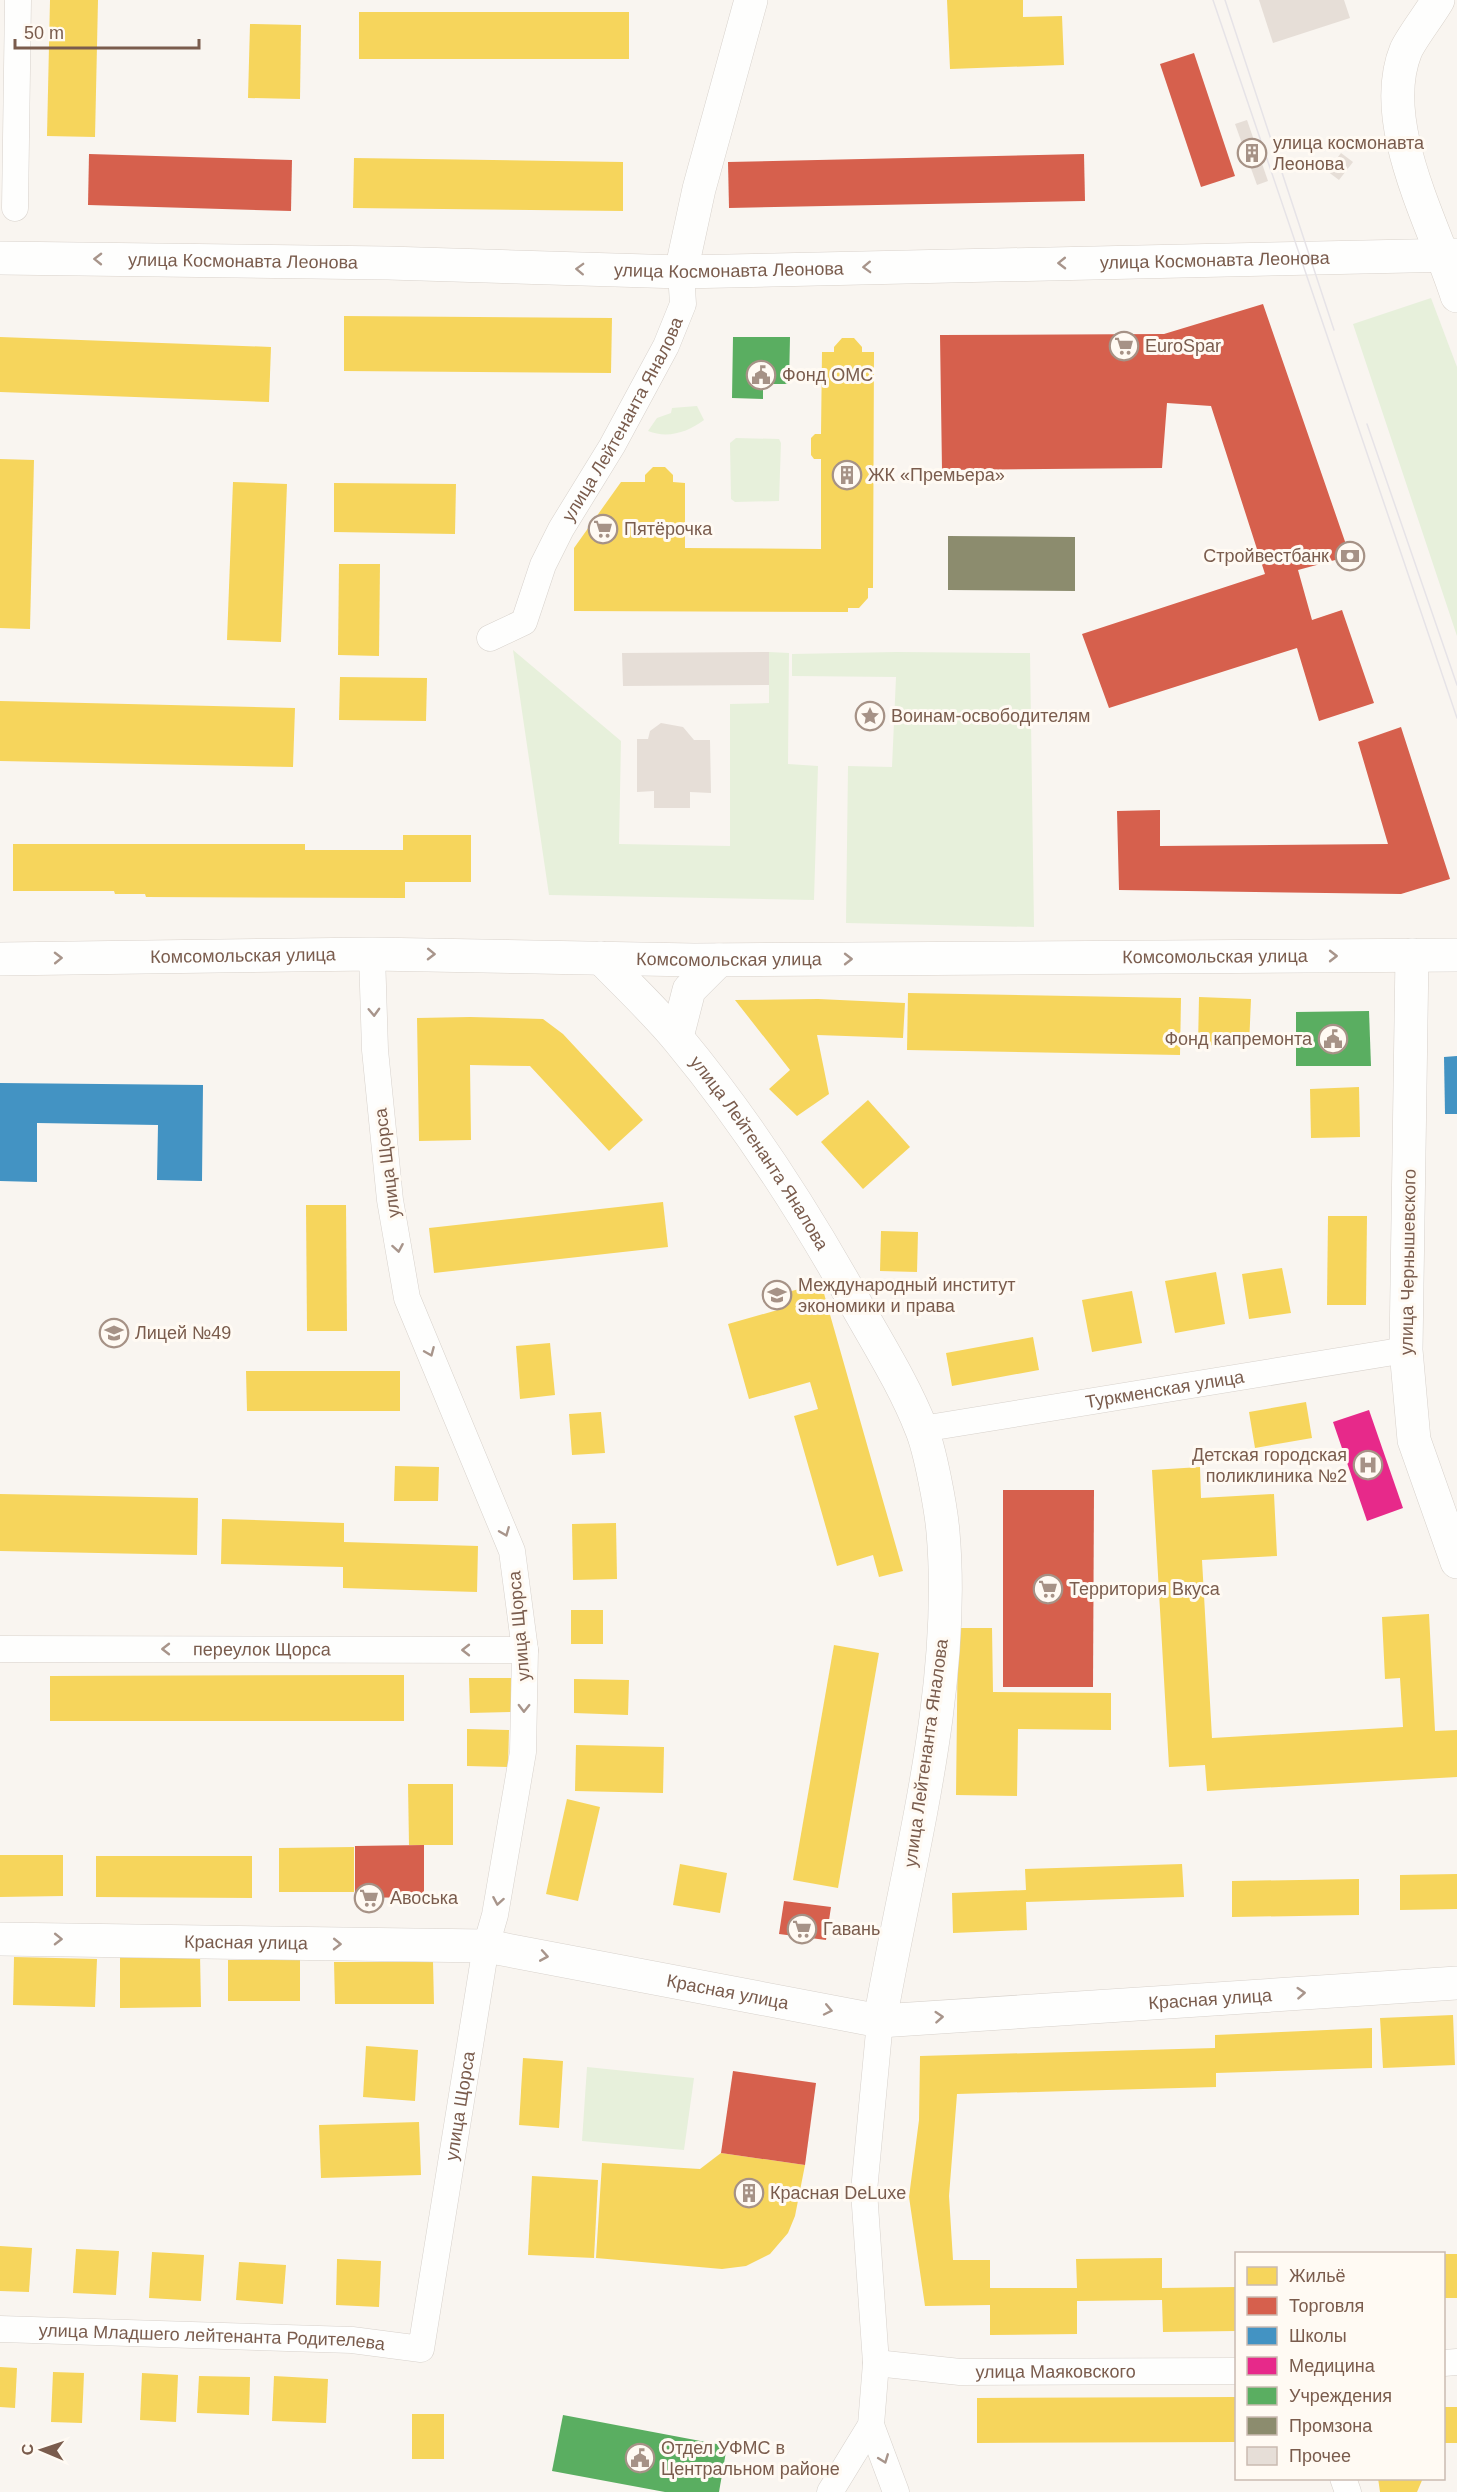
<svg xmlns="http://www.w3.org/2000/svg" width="1457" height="2492" viewBox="0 0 1457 2492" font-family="Helvetica,sans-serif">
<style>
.green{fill:#e7f0db}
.homes{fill:#f6d55c}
.shops{fill:#d6604d}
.schools{fill:#4393c3}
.health{fill:#e7298a}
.public{fill:#5aae61}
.industry{fill:#8c8c6e}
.building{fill:#e6ded7}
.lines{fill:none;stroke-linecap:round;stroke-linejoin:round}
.minor-casing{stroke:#d7d1cb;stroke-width:27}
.tertiary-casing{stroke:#d7d1cb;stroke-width:34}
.secondary-casing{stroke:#d9d2cb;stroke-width:34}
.minor{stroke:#fefefd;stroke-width:26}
.tertiary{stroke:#fefefd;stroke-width:33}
.secondary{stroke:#fefefd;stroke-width:33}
.tram{stroke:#e6e3e7;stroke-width:1.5}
.oneway{stroke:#a8958b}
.labels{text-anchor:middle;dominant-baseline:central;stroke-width:6;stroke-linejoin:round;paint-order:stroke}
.poi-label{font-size:18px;fill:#7a5c4d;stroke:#fffaf3;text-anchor:start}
.street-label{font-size:18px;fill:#7a5c4d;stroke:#fffaf3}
</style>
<rect width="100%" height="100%" fill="#f9f5f0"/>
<g class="green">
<polygon points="1431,298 1457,367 1457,636 1353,324"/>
<path d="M 697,406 L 704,420 C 688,432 668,439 648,431 L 657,418 L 671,413 L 672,408 Z"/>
<polygon points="736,438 779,439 781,443 779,501 735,502 731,499 730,443"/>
<polygon points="513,650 621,741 619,844 730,846 730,704 769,703 769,652 789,653 788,764 818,766 814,900 549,895"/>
<polygon points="896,652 1030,653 1034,927 846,923 848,766 892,767 896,677 792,676 792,654"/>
<polygon points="587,2067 694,2078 684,2150 582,2141"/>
</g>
<g class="homes">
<polygon points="50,0 98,0 95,137 47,136"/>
<polygon points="947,0 1023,0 1023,17 1062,16 1064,65 950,69"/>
<rect x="359" y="12" width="270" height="47"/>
<polygon points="250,24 301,25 300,99 248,98"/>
<polygon points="354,158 623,162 623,211 353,208"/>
<polygon points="344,316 612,318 611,373 344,371"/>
<polygon points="0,337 271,347 269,402 0,392"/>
<polygon points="842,338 854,338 862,347 862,352 874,352 873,588 868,588 868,598 859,608 848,608 848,612 574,611 574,548 621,482 645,482 645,475 653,467 665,467 673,475 673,482 685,483 685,548 821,549 821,459 814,459 811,455 811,438 815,434 821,434 822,352 834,352 834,347"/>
<polygon points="0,459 34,460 30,629 0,628"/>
<polygon points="233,482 287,484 281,642 227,640"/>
<polygon points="334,483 456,484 455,534 334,532"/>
<polygon points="339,564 380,564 379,656 338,655"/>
<polygon points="340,677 427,678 426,721 339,720"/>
<polygon points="0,701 295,708 293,767 0,761"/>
<polygon points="403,835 471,835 471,882 405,882 405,898 146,897 145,894 115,894 114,891 13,891 13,844 305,844 305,850 403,850"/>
<polygon points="908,993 1181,998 1180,1055 907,1050"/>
<polygon points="1199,997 1251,999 1249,1046 1198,1045"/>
<polygon points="818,999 905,1003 903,1038 817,1035 829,1094 797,1116 769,1089 790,1070 735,1000"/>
<polygon points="470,1017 543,1019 563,1034 643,1120 609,1151 530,1066 470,1065 471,1140 419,1141 417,1018"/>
<polygon points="1359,1087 1360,1137 1311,1138 1310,1089"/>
<polygon points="868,1100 910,1147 863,1189 821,1142"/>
<polygon points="663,1202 668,1247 434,1273 429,1228"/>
<polygon points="306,1205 346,1205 347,1331 307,1331"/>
<polygon points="1328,1216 1367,1216 1366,1305 1327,1305"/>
<polygon points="881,1231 918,1232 917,1272 880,1271"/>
<polygon points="1282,1268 1291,1313 1249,1319 1242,1274"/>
<polygon points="1216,1272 1225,1324 1175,1333 1165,1281"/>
<polygon points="821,1283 903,1571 879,1577 873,1555 837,1566 794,1416 818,1409 810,1382 749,1399 728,1324 781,1309 777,1295"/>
<polygon points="1132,1291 1142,1343 1092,1352 1082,1300"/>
<polygon points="1033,1337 1039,1370 952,1386 946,1353"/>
<polygon points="550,1343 555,1395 520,1399 516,1346"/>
<polygon points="246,1371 400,1371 400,1411 247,1411"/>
<polygon points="1306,1402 1312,1438 1255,1448 1249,1412"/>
<polygon points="601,1412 605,1453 572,1455 569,1414"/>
<polygon points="395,1466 439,1467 438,1501 394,1501"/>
<polygon points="1200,1467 1201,1498 1274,1494 1277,1556 1202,1560 1212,1738 1403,1727 1400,1678 1385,1679 1382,1617 1429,1614 1435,1731 1457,1730 1457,1777 1207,1791 1205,1765 1169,1767 1152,1470"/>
<polygon points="0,1494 198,1498 197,1555 0,1551"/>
<polygon points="222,1519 344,1523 344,1542 478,1546 477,1592 343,1588 343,1567 221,1564"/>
<polygon points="616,1523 617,1579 573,1580 572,1524"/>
<rect x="571" y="1610" width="32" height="34"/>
<polygon points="958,1628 992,1628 993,1692 1111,1693 1111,1730 1018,1729 1017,1796 956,1795"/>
<polygon points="834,1645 879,1653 838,1888 793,1880"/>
<polygon points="375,1675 404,1675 404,1721 50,1721 50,1676"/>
<polygon points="469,1678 511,1678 511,1712 470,1713"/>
<polygon points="574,1679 629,1680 628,1715 574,1713"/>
<polygon points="467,1729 509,1730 508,1767 467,1766"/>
<polygon points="576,1745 664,1747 663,1793 575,1791"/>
<polygon points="408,1784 453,1784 453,1845 409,1845"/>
<polygon points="567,1799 600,1807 578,1901 546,1894"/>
<polygon points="354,1847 354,1892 279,1892 279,1848"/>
<polygon points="0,1855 63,1855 63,1896 0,1897"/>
<polygon points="96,1856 252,1856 252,1898 96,1897"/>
<polygon points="680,1864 727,1873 720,1913 673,1905"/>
<polygon points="1182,1864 1184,1897 1026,1902 1027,1930 953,1933 952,1893 1026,1890 1025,1869"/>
<polygon points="1457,1874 1457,1909 1400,1910 1400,1875"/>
<polygon points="1359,1879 1359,1915 1232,1917 1232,1881"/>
<polygon points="120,1954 200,1954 201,2007 120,2008"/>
<polygon points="14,1957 97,1959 95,2007 13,2005"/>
<rect x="228" y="1960" width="72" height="41"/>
<polygon points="334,1962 433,1962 434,2004 335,2004"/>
<polygon points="1453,2015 1455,2065 1383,2068 1380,2018"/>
<polygon points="1372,2028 1372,2068 1216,2073 1216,2087 957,2094 949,2196 953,2260 990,2260 990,2288 1077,2288 1076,2259 1162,2258 1162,2288 1236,2287 1236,2331 1163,2332 1162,2300 1077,2301 1077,2334 990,2335 990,2305 925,2306 909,2197 919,2120 920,2056 1215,2048 1215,2035"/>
<polygon points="366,2046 418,2050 415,2101 363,2097"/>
<polygon points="523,2058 563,2061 559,2128 519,2125"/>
<polygon points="419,2122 421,2175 321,2178 319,2125"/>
<polygon points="721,2153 805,2165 795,2216 788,2233 770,2254 746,2266 722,2269 596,2258 602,2163 700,2169"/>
<polygon points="532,2176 598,2180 594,2258 528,2255"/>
<polygon points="0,2246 32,2248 29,2292 0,2291"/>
<polygon points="76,2249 119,2251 116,2295 73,2293"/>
<polygon points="152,2252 204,2255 201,2301 149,2298"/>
<rect x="1444" y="2254" width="13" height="44"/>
<polygon points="337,2259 381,2261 379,2307 336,2305"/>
<polygon points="239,2262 286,2265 283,2304 236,2300"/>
<polygon points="0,2367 17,2368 15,2408 0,2407"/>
<polygon points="53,2372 84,2373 82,2423 51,2422"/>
<polygon points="142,2373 178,2375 176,2422 140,2420"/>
<polygon points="199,2376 250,2377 249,2415 197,2413"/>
<polygon points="274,2376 328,2379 326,2423 272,2421"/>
<polygon points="1236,2397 1236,2442 977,2443 977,2398"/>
<rect x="1444" y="2407" width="13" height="36"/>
<rect x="412" y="2414" width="32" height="45"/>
<polygon points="1378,2478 1423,2478 1417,2492 1380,2492"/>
</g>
<g class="shops">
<polygon points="1194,53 1235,176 1201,187 1160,64"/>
<polygon points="89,154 292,160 291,211 88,205"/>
<polygon points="1084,154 1085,201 729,208 728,162"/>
<polygon points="1263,304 1350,556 1298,570 1312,620 1342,610 1374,703 1319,721 1297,648 1109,708 1082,634 1265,574 1211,406 1167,403 1162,468 942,470 940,335 1164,334"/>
<polygon points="1401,727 1450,879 1401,894 1119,890 1117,811 1160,810 1160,846 1388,844 1358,742"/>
<polygon points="1003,1490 1094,1490 1093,1687 1003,1687"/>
<polygon points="424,1845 424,1897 355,1898 355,1846"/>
<polygon points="784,1901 831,1907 826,1940 779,1934"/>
<polygon points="733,2071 816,2083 805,2165 721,2153"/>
</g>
<g class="schools">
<polygon points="1457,1056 1457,1114 1445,1114 1444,1057"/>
<polygon points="0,1083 203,1085 202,1181 157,1180 158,1125 37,1123 37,1182 0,1181"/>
</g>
<polygon class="health" points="1369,1410 1403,1508 1367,1521 1333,1422"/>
<g class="public">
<polygon points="733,337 790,337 789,384 763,384 763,399 732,398"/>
<polygon points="1369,1011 1371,1066 1296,1066 1296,1012"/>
<polygon points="563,2415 727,2446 719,2492 665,2492 552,2471"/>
</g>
<polygon class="industry" points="948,536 1075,537 1075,591 948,590"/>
<g class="building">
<polygon points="1259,0 1344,0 1350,18 1273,43"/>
<polygon points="1247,120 1268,181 1257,185 1235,124"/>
<polygon points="1341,153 1353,162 1339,180 1327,171"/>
<polygon points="769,652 769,685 623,686 622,653"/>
<polygon points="661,723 683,727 694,740 710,740 711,793 690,792 690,808 654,808 654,791 637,792 637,739 648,739 650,731"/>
</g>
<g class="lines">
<g class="minor-casing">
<g id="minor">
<polyline points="15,208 18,0"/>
<path id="s1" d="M 490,638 L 524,622 L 543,565 L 561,529 L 612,446 L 666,346 L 683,304 L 681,272"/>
<path id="s2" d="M 922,1429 L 1406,1350"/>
<path id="s3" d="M 0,1649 L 525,1650"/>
<path id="s4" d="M 0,2329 L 352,2340 L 421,2349 L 486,1946 L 495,1915 L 523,1752 L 525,1650 L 512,1551 L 407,1298 L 390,1200 L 375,1050 L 372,954"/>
<path id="s5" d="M 876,2363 L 960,2372 L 1236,2371"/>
<polyline points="1444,2363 1457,2362"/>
<polyline points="871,2425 896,2492"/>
<polyline points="1343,2478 1348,2492"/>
<polyline points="830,2492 871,2425 876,2363 864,2191 880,2021"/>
</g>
</g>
<g class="tertiary-casing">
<g id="tertiary">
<polyline points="681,272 699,189 751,0"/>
<polyline points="1412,955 1406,1350 1414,1440 1457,1562"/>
<path id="s6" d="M 601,958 C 627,985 655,1011 678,1039 C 747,1122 806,1214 858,1308 C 880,1347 905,1387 921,1428 C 930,1449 941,1508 943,1532 C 957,1692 907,1864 880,2021"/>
<polyline points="677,1037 689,990 719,960"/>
<path id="s7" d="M 0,1939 L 486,1946 L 880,2021 L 1457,1983"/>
</g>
</g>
<g class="secondary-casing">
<g id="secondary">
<path d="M 1438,0 C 1430,14 1412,37 1406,50 C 1376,123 1435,226 1457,296"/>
<path id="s8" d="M 0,258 L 388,263 L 681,272 L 1457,255"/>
<path id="s9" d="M 0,959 L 372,954 L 694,960 L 1457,955"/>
</g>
</g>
<use href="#minor" class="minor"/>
<use href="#tertiary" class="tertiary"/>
<use href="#secondary" class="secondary"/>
<g class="tram">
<polyline points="1213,0 1457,718"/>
<polyline points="1225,0 1334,330"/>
<polyline points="1367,424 1457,685"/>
</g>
</g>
<defs><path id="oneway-chevron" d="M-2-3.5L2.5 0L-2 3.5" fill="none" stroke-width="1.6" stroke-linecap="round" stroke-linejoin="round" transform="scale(1.5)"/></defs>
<g class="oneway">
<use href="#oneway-chevron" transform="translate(98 259) rotate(-179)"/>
<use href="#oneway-chevron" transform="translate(1062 263) rotate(179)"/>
<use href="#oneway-chevron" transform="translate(867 267) rotate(178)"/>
<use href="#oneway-chevron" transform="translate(580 269) rotate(-178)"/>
<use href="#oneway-chevron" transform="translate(431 954) rotate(1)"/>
<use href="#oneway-chevron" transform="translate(1333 956)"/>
<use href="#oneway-chevron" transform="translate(58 958) rotate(-1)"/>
<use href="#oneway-chevron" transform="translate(848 959)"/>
<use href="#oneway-chevron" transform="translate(374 1012) rotate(88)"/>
<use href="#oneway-chevron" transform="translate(398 1248) rotate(80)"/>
<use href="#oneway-chevron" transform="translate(430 1352) rotate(67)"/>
<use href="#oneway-chevron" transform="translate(505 1532) rotate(68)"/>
<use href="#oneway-chevron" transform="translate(166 1649) rotate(-180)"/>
<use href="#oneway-chevron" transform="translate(466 1650) rotate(-180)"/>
<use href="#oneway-chevron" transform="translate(524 1708) rotate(91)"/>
<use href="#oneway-chevron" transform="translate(498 1901) rotate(100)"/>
<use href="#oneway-chevron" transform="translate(58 1939) rotate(1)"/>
<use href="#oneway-chevron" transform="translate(337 1944) rotate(1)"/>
<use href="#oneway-chevron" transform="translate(544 1956) rotate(10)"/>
<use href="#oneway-chevron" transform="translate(1301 1993) rotate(-4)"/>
<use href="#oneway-chevron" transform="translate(828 2010) rotate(12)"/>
<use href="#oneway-chevron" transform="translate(939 2017) rotate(-4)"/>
<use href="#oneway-chevron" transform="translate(884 2459) rotate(69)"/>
</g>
<defs>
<g id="building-ring" transform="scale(1.5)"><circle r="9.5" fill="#fffaf3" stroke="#a69286" stroke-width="1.5"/><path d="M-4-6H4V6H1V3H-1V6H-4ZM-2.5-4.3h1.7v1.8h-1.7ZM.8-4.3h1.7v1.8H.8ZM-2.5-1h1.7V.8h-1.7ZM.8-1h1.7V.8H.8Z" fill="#a69286"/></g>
<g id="supermarket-ring" transform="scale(1.5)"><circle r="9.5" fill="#fffaf3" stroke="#a69286" stroke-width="1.5"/><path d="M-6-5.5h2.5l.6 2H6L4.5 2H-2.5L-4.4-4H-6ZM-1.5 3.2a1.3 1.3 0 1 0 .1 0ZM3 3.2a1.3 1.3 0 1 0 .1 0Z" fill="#a69286"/></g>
<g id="civic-ring" transform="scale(1.5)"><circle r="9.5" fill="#fffaf3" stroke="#a69286" stroke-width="1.5"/><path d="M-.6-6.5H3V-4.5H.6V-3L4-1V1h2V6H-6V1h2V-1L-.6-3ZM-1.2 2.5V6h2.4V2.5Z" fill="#a69286"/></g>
<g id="bank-ring" transform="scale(1.5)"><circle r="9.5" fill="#fffaf3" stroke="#a69286" stroke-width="1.5"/><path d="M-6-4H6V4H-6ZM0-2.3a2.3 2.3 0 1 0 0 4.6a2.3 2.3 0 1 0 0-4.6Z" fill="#a69286"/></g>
<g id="sight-ring" transform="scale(1.5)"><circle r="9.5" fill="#fffaf3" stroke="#a69286" stroke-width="1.5"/><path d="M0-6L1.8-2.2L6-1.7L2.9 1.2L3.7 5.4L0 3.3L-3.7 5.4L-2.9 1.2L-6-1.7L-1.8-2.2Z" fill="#a69286"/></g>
<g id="university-ring" transform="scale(1.5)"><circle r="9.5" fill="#fffaf3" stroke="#a69286" stroke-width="1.5"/><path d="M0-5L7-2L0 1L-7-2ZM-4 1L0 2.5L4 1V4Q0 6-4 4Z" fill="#a69286"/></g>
<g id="school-ring" transform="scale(1.5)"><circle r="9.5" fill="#fffaf3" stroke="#a69286" stroke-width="1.5"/><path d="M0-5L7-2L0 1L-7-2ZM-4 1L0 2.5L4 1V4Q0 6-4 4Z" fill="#a69286"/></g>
<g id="hospital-ring" transform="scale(1.5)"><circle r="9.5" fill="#fffaf3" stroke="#a69286" stroke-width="1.5"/><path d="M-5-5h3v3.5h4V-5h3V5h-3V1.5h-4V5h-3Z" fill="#a69286"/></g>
</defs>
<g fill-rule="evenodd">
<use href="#building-ring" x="1252" y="153"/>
<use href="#supermarket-ring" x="1124" y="346"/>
<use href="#civic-ring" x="761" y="375"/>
<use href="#building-ring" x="847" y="475"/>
<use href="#supermarket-ring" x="603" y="529"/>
<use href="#bank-ring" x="1350" y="556"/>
<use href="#sight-ring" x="870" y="716"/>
<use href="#civic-ring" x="1333" y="1039"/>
<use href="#university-ring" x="777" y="1295"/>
<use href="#school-ring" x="114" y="1333"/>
<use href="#hospital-ring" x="1368" y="1465"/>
<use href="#supermarket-ring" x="1048" y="1589"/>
<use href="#supermarket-ring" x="369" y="1898"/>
<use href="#supermarket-ring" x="802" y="1929"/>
<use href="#building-ring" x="749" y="2193"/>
<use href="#civic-ring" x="640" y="2458"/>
</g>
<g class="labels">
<g class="poi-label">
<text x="1273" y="143">улица космонавта<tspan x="1273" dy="21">Леонова</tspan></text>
<text x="1145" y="346">EuroSpar</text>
<text x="782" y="375">Фонд ОМС</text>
<text x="868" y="475">ЖК «Премьера»</text>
<text x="624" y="529">Пятёрочка</text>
<text x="1329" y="556" text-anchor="end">Стройвестбанк</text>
<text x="891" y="716">Воинам-освободителям</text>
<text x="1312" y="1039" text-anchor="end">Фонд капремонта</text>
<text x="798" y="1285">Международный институт<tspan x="798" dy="21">экономики и права</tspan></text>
<text x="135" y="1333">Лицей №49</text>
<text x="1347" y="1455" text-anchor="end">Детская городская<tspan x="1347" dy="21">поликлиника №2</tspan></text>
<text x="1069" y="1589">Территория Вкуса</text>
<text x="390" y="1898">Авоська</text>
<text x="823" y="1929">Гавань</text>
<text x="770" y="2193">Красная DeLuxe</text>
<text x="661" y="2448">Отдел УФМС в<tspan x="661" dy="21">Центральном районе</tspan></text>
</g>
<g class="street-label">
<text stroke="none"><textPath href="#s8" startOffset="1215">улица Космонавта Леонова</textPath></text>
<text stroke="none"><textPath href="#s8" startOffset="243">улица Космонавта Леонова</textPath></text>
<text stroke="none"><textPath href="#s8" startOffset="729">улица Космонавта Леонова</textPath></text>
<text stroke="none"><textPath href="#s1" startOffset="264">улица Лейтенанта Яналова</textPath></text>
<text stroke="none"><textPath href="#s9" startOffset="243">Комсомольская улица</textPath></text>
<text stroke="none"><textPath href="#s9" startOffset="1215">Комсомольская улица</textPath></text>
<text stroke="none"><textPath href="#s9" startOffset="729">Комсомольская улица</textPath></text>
<text stroke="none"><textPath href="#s6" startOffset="252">улица Лейтенанта Яналова</textPath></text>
<text transform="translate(387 1163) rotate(-97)">улица Щорса</text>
<text transform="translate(1408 1262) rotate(-89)">улица Чернышевского</text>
<text stroke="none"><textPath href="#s2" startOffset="246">Туркменская улица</textPath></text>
<text transform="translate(519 1626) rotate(-95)">улица Щорса</text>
<text stroke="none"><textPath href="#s3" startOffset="262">переулок Щорса</textPath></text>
<text transform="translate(926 1753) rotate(-82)">улица Лейтенанта Яналова</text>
<text stroke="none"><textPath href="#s7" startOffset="246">Красная улица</textPath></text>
<text stroke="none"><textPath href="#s7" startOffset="732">Красная улица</textPath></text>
<text stroke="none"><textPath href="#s7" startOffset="1218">Красная улица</textPath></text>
<text stroke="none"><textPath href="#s4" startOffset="668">улица Щорса</textPath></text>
<text stroke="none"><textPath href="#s4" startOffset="212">улица Младшего лейтенанта Родителева</textPath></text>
<text stroke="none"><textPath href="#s5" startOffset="180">улица Маяковского</textPath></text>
</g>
</g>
<rect x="1235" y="2252" width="210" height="228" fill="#fffaf3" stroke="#cabbb1" stroke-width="1.5"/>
<rect x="1247" y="2267" width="30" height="18" fill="#f6d55c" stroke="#cabbb1" stroke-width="1.5"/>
<text x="1289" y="2282" font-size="18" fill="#7a5c4d">Жильё</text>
<rect x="1247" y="2297" width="30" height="18" fill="#d6604d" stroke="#cabbb1" stroke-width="1.5"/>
<text x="1289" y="2312" font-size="18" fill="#7a5c4d">Торговля</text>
<rect x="1247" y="2327" width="30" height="18" fill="#4393c3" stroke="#cabbb1" stroke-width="1.5"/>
<text x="1289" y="2342" font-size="18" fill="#7a5c4d">Школы</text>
<rect x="1247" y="2357" width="30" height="18" fill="#e7298a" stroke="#cabbb1" stroke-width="1.5"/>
<text x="1289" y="2372" font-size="18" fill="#7a5c4d">Медицина</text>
<rect x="1247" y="2387" width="30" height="18" fill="#5aae61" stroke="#cabbb1" stroke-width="1.5"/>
<text x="1289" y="2402" font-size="18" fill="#7a5c4d">Учреждения</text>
<rect x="1247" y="2417" width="30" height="18" fill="#8c8c6e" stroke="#cabbb1" stroke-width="1.5"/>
<text x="1289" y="2432" font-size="18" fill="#7a5c4d">Промзона</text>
<rect x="1247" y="2447" width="30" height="18" fill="#e6ded7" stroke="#cabbb1" stroke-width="1.5"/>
<text x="1289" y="2462" font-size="18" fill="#7a5c4d">Прочее</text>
<g transform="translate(42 2450) rotate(272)" stroke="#fffaf3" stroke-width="4.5" paint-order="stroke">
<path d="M0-4.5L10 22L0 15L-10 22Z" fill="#7a5c4d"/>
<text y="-9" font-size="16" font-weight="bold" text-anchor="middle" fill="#7a5c4d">С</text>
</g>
<path d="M15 39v9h184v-9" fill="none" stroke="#7a5c4d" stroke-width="3"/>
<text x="24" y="39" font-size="18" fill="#7a5c4d" stroke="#fffaf3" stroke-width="4.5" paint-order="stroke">50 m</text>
</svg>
